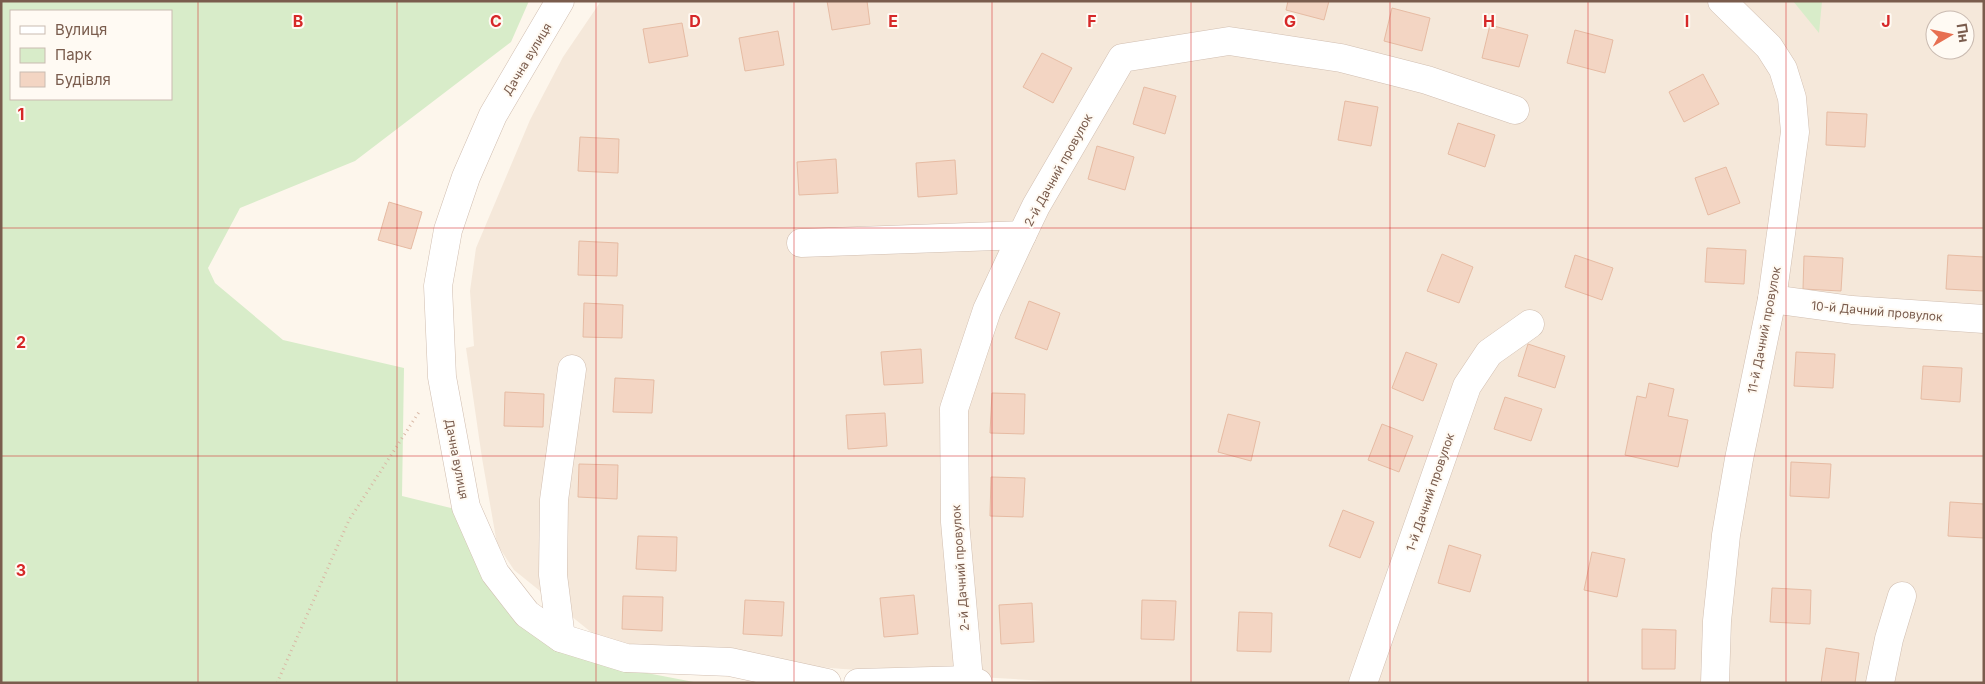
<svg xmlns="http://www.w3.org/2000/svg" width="1985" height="684" viewBox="0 0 1985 684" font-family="Inter,sans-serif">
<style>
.residential{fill:#f5e8da;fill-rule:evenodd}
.green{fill:#d8ecc9;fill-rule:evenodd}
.building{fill:#f3d5c3;stroke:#e6bba3}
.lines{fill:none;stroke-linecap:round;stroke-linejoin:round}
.minor-casing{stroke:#d1beb0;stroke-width:29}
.path{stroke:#d9b8a5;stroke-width:3;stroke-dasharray:1 4;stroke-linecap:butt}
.minor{stroke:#fff;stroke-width:28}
.grid{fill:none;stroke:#d62828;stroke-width:1;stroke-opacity:0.55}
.labels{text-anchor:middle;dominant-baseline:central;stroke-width:4;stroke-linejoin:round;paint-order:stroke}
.street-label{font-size:12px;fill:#7a5c4d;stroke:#fffaf3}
.grid-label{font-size:16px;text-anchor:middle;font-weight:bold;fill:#d62828;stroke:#fffaf3;stroke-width:4;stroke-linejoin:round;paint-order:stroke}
</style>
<rect width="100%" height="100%" fill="#fdf6ec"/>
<path class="residential" d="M 601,1 L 1984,1 L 1984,683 L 1082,683 L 843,669 L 697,657 L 607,645 L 514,570 L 497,544 L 482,458 L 466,348 L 474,346 L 470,291 L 476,248 L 530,120 L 563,57 ZM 1935,20 L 1965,20 L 1965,50 L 1935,50 Z"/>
<g class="green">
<path d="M 1,1 L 529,1 L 511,42 L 355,161 L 240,208 L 208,268 L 215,283 L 283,340 L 404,368 L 402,496 L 459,510 L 486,576 L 605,665 L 699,683 L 1,683 ZM 11,11 L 171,11 L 171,99 L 11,99 Z"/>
<polygon points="1793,1 1822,1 1819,33"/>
</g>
<g class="building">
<polygon points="827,1 867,1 870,24 832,30"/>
<polygon points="1288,1 1329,1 1324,20 1286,10"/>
<polygon points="1392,8 1430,18 1422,51 1384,41"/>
<polygon points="682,23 688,56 649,63 643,29"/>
<polygon points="1490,25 1528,35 1519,67 1482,58"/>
<polygon points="1575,30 1613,40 1605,73 1567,63"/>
<polygon points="778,31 784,65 745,71 739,38"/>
<polygon points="1042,53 1072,68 1053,103 1023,87"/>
<polygon points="1703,74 1719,104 1684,122 1669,92"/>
<polygon points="1144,87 1176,96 1165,134 1133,124"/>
<polygon points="1345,101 1378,107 1371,146 1338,140"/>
<polygon points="1827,112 1867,114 1865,147 1826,145"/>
<polygon points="1458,123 1495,135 1485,167 1448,154"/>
<polygon points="580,137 619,139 618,173 578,171"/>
<polygon points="1097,146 1134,157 1125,190 1088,179"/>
<polygon points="836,159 838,193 799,195 797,162"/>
<polygon points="955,160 957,194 918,197 916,163"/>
<polygon points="1726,167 1740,203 1708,215 1695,178"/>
<polygon points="389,202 422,212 411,249 378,240"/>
<polygon points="579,241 618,243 617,276 578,275"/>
<polygon points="1707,248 1746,250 1744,284 1705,282"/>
<polygon points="1442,254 1473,267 1459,303 1427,291"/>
<polygon points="1575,255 1613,268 1602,300 1565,287"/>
<polygon points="1948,255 1984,257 1984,291 1946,289"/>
<polygon points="1804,256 1843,258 1841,291 1803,289"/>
<polygon points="1029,301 1060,313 1047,350 1015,338"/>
<polygon points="584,303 623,305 622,338 583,337"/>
<polygon points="1528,344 1565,356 1555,388 1518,376"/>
<polygon points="921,349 923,383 884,385 881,352"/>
<polygon points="1406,352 1437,364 1423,401 1392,388"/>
<polygon points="1796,352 1835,354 1833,388 1794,386"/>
<polygon points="1923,366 1962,368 1960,402 1921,399"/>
<polygon points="615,378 654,380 652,413 613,412"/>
<polygon points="1649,383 1674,389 1668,416 1688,420 1678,467 1625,455 1637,396 1646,398"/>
<polygon points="505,392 544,394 543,427 504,426"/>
<polygon points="992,393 1025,394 1024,434 990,433"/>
<polygon points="1505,397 1542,409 1531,441 1494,429"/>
<polygon points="885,413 887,446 848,449 846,415"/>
<polygon points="1228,414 1260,422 1251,461 1218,452"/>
<polygon points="1382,424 1413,436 1399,472 1368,460"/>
<polygon points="1791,462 1831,464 1829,498 1790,496"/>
<polygon points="579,464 618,465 617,499 578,497"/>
<polygon points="991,477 1025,478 1023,517 990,516"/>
<polygon points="1950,502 1984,504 1984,538 1948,536"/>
<polygon points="1343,510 1374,522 1360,558 1329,546"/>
<polygon points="638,536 677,537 676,571 636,569"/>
<polygon points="1449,545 1481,555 1470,592 1438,583"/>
<polygon points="1592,552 1625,559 1617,597 1584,590"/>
<polygon points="1772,588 1811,590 1810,624 1770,622"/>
<polygon points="914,595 918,634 884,637 880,598"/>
<polygon points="623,596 663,597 662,631 622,629"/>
<polygon points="745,600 784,602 782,636 743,634"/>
<polygon points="1142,600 1176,601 1174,640 1141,639"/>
<polygon points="1032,603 1034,642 1001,644 999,605"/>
<polygon points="1239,612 1272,613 1271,652 1237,651"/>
<polygon points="1642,629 1676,630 1675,669 1642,669"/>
<polygon points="1826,648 1859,653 1855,683 1821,683"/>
</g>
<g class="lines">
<g class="minor-casing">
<g id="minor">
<polyline points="560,1 493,115 466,177 448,230 438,286 442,377 466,507 495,573 527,614 561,638 626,658 730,662 827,683"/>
<polyline points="801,243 1022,235"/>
<polyline points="1772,299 1852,310 1984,319"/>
<polyline points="561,638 553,575 554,500 572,369"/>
<polyline points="969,680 955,522 954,409 987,310 1022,235 1036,206 1122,58 1229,41 1341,58 1427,80 1515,110"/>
<polyline points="858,683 969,680 978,683"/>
<polyline points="1363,683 1467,386 1489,353 1530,324"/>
<polyline points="1715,683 1717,621 1726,535 1739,459 1772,299 1795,132 1792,98 1783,69 1769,47 1722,1"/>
<polyline points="1880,683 1889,639 1902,596"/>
</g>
</g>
<polyline class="path" points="277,683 349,520 419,412"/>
<use href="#minor" class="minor"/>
</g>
<path class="grid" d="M 198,1 L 198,683M 397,1 L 397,683M 596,1 L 596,683M 794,1 L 794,683M 992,1 L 992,683M 1191,1 L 1191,683M 1390,1 L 1390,683M 1588,1 L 1588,683M 1786,1 L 1786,683M 1,228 L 1984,228M 1,456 L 1984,456"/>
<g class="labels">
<g class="street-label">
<text transform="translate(527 59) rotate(-59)">Дачна вулиця</text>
<text transform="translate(1058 170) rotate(-61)">2-й Дачний провулок</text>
<text transform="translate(1877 311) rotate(5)">10-й Дачний провулок</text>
<text transform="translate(1764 330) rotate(-79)">11-й Дачний провулок</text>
<text transform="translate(457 459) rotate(79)">Дачна вулиця</text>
<text transform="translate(1430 492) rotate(-71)">1-й Дачний провулок</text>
<text transform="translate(960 568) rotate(-94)">2-й Дачний провулок</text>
</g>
</g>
<g class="grid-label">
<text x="298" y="27">B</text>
<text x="496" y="27">C</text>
<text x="695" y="27">D</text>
<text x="893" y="27">E</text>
<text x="1092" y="27">F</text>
<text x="1290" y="27">G</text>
<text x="1489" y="27">H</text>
<text x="1687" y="27">I</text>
<text x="1886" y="27">J</text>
<text x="21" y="120">1</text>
<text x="21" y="348">2</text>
<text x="21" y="576">3</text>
</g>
<rect width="1985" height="684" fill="none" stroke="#7a5c4d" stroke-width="5"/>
<rect x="10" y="10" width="162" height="90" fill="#fffaf3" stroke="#cabbb1"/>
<rect x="20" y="26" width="25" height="8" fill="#ffffff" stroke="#cabbb1"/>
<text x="55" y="35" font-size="15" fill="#7a5c4d">Вулиця</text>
<rect x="20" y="48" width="25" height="15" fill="#d8ecc9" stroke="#cabbb1"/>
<text x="55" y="60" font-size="15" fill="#7a5c4d">Парк</text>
<rect x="20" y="72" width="25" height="15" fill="#f3d5c3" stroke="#cabbb1"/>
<text x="55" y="85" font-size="15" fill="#7a5c4d">Будівля</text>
<g transform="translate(1950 35) rotate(81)"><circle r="24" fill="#fffaf3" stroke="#cabbb1"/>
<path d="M0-4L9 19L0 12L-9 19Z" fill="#e76f51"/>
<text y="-8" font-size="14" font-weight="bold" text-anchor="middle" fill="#7a5c4d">Пн</text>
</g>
</svg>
